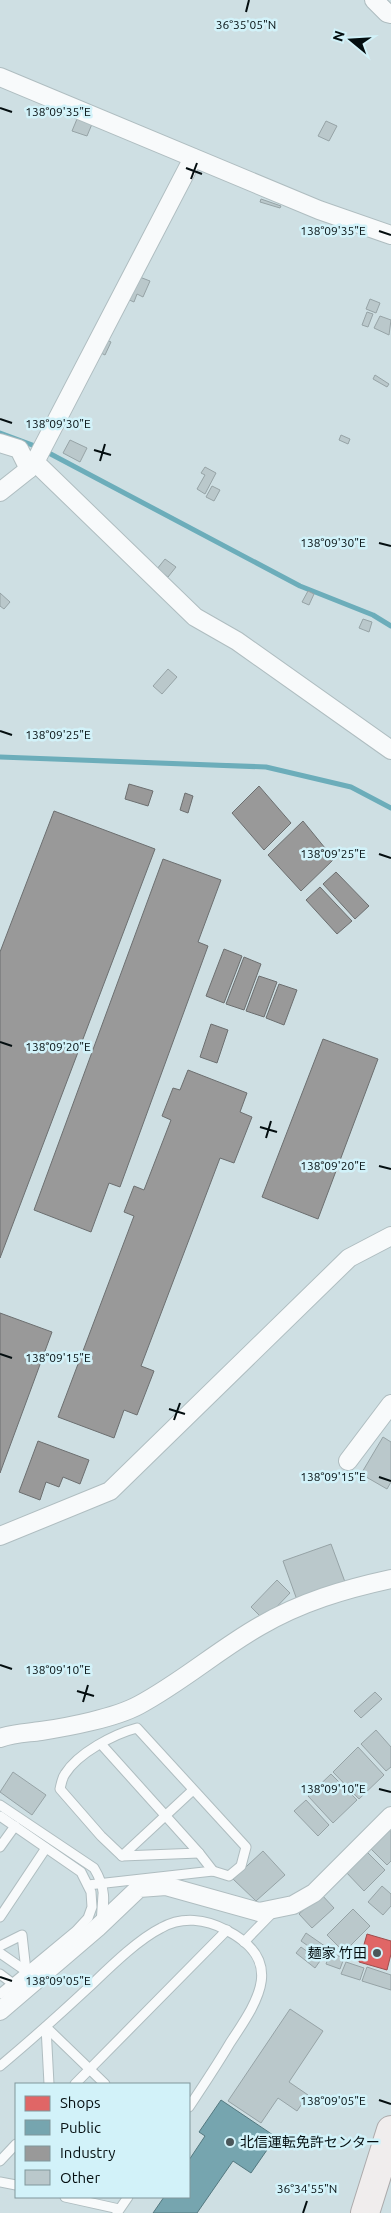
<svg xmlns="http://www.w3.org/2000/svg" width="391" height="2213" viewBox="0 0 391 2213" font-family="Ubuntu,'Noto Sans JP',sans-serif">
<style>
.shops{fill:#e06666;stroke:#9e4c4c}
.public{fill:#76a5af;stroke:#54787f}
.industry{fill:#999;stroke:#6c6f70}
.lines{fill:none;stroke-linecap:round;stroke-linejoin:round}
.stream{stroke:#6cadba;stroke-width:5}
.building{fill:#bac8cb;stroke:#96a3a6}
.lane-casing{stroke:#afbdc0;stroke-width:11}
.street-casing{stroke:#afbdc0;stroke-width:20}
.primary-casing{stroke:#acaaab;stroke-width:30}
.lane{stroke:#f8fafb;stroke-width:9}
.street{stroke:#f8fafb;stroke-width:18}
.primary{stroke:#f0eded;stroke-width:28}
.ticks{fill:none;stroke:#040e10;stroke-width:2}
.poi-dot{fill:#4b575a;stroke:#d2f2f9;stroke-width:2}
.labels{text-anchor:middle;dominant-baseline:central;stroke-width:5;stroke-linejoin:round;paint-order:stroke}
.poi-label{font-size:14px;fill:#040e10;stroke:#d2f2f9;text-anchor:end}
.ticks-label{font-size:12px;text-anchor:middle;fill:#040e10;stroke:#d2f2f9;stroke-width:5;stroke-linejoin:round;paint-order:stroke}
</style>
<rect width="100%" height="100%" fill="#cedfe3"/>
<polygon class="shops" points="367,1934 391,1941 391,1954 387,1970 359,1962"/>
<polygon class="public" points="221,2100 276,2137 251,2173 233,2161 197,2213 153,2213 164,2197 189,2197 189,2160 205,2136 199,2132"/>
<g class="industry">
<polygon points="129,784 153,791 148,806 125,799"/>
<polygon points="259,786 291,823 264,850 232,813"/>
<polygon points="185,793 193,796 188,813 180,810"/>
<polygon points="54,811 155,849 0,1258 0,952"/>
<polygon points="303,821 334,859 301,891 268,855"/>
<polygon points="163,859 221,880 198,942 208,946 120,1187 109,1183 91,1232 34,1210"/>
<polygon points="336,872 369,906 355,919 323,884"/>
<polygon points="320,887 352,921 337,934 306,900"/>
<polygon points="224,949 242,956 224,1003 206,996"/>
<polygon points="244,957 261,964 244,1010 226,1004"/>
<polygon points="259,976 277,982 264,1017 246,1011"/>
<polygon points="279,984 297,990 284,1025 266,1018"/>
<polygon points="211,1024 228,1030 217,1063 200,1057"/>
<polygon points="323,1039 378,1059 318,1219 262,1197"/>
<polygon points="188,1070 247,1093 240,1112 252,1117 234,1163 220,1158 141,1366 154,1371 137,1415 124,1410 114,1438 58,1417 134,1216 124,1212 134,1186 144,1190 171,1120 162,1116 173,1088 180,1090"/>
<polygon points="0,1313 52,1332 0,1473"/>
<polygon points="38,1441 89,1460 80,1484 63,1477 59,1487 46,1482 40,1500 19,1492"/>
</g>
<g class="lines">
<g class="stream">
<polyline points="0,433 35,446"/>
<polyline points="45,451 300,586 373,615 391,626"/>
<polyline points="0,757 266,767 351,787 391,808"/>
</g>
</g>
<g class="building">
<polygon points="77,119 92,124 87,136 72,131"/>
<polygon points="326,121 337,126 329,141 318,136"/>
<polygon points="261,199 281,206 280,208 260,202"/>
<polygon points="137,276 150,281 143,297 137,294 134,302 127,299"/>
<polygon points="370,299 380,303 376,313 366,309"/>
<polygon points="367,312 373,314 368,327 362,325"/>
<polygon points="380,316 391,320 389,335 374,328"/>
<polygon points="105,339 111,342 105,355 99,352"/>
<polygon points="375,375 389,384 387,387 373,379"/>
<polygon points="341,435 350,439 348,444 339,440"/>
<polygon points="70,440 87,448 80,462 63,453"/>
<polygon points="205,467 216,473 205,494 197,489 205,475 201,473"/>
<polygon points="212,486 220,490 214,501 206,497"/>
<polygon points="165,559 176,567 168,577 157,569"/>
<polygon points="308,591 314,594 309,605 302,602"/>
<polygon points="0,593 10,602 4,609 0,606"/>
<polygon points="363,619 372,622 369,632 359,628"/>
<polygon points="168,669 177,677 162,694 153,686"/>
<polygon points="383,1437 391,1442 391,1482 387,1489 361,1474"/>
<polygon points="331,1544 345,1582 297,1600 283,1561"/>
<polygon points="277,1580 290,1593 264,1620 251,1607"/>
<polygon points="375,1692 382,1699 361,1718 354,1711"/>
<polygon points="376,1730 391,1747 391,1767 386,1771 361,1744"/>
<polygon points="358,1747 384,1775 359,1799 333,1772"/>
<polygon points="13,1772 46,1795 32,1815 0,1792"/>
<polygon points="331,1774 357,1800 333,1823 308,1796"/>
<polygon points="306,1800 329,1825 318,1836 294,1811"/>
<polygon points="391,1824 391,1861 387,1865 369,1847"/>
<polygon points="263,1851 285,1875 256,1901 233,1879"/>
<polygon points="366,1851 385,1870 364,1891 345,1871"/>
<polygon points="382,1886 391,1894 391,1906 383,1915 368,1902"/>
<polygon points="321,1894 334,1908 312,1928 299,1914"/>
<polygon points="353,1909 370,1926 344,1952 327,1935"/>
<polygon points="306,1933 329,1949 324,1957 301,1941"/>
<polygon points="301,1947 320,1961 315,1968 296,1953"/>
<polygon points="330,1953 344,1958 340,1969 326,1964"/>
<polygon points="346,1962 364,1968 360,1980 341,1974"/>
<polygon points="367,1967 391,1975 391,1990 362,1981"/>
<polygon points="290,2009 323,2031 289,2082 308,2095 297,2111 278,2098 261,2123 228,2101"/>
</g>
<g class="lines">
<g class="lane-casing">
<g id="lane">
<polyline points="101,1744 199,1853 122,1856"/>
<path d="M 0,1805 L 94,1868 C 106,1888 105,1901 101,1924 L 103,1894"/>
<polyline points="0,1816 81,1872 91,1892 92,1907 88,1918 76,1931 0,1994"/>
<polyline points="0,1847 15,1826"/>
<polyline points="199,1853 213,1871"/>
<path d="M 88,1885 L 213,1871 L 229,1876 L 241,1866 L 246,1847 L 137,1728 C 114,1734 78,1753 65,1774 C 62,1778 61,1785 60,1789 L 101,1836 L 122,1856 L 193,1790"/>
<polyline points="0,1917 46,1848"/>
<polyline points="244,1942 272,1913"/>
<polyline points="0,1946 22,1935 26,1971"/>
<polyline points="0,1953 26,1971"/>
<polyline points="0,1974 12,1983"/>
<polyline points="46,2027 105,2084"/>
<polyline points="46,2027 49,2084"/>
<path d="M 0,2066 C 30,2041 59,2015 88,1988 C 108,1969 137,1940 161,1928 C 182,1916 206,1919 226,1930 C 287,1961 257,2002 230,2043 C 217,2065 203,2086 189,2107"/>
<polyline points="75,2084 227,1930"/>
<polyline points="0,2161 16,2144"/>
<polyline points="0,2182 16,2185"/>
<polyline points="65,2197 119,2209"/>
<polyline points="117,2213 128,2197"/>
</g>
</g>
<g class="street-casing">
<g id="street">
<polyline points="374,0 387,13 391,14"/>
<polyline points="0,77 319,210 391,235"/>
<polyline points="0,443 19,449 29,469 35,462 193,158"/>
<polyline points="35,462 195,617 237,641 391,750"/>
<polyline points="0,492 29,469"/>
<polyline points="348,1461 391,1404"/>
<polyline points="0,1536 110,1491 349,1258 391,1236"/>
<path d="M 0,1738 C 14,1733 27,1733 41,1731 C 68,1727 115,1718 139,1705 C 182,1682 218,1650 260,1626 C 301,1602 345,1589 391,1579"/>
<polyline points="0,2011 97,1928 139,1888 166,1886 259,1912 293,1905 314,1893 391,1816"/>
</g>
</g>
<g class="primary-casing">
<polyline id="primary" points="365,2213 391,2130"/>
</g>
<use href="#lane" class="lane"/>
<use href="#street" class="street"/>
<use href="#primary" class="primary"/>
</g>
<path class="ticks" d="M 246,12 L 249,0M 0,108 L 12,112M 186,168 L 202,174M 191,179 L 197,163M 379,231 L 391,235M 0,419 L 12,423M 94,450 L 111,455M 100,461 L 105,444M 379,543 L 391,546M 0,731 L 12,735M 379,854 L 391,858M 0,1042 L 12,1046M 260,1127 L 277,1132M 266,1138 L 271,1121M 379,1166 L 391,1169M 0,1354 L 12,1358M 169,1409 L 185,1414M 174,1420 L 180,1403M 379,1477 L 391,1481M 0,1665 L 12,1669M 77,1691 L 94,1696M 83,1702 L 88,1685M 379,1789 L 391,1792M 0,1977 L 12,1981M 379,2100 L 391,2104M 303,2213 L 307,2201"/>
<g class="poi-dot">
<circle cx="377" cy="1953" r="5"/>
<circle cx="230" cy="2142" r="5"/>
</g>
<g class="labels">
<g class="poi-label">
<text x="367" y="1953">麺家 竹田</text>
<text x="240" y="2142" text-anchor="start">北信運転免許センター</text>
</g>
</g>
<g class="ticks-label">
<text x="246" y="29">36°35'05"N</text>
<text x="58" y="116">138°09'35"E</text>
<text x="333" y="235">138°09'35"E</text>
<text x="58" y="428">138°09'30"E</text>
<text x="333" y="547">138°09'30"E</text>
<text x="58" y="739">138°09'25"E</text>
<text x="333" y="858">138°09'25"E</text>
<text x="58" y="1051">138°09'20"E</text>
<text x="333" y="1170">138°09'20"E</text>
<text x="58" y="1362">138°09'15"E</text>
<text x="333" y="1481">138°09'15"E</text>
<text x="58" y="1674">138°09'10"E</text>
<text x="333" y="1793">138°09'10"E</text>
<text x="58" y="1985">138°09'05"E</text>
<text x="333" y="2105">138°09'05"E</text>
<text x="307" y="2193">36°34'55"N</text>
</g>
<rect x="15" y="2083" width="175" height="115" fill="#d2f2f9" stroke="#80979c"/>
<rect x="25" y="2096" width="25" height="15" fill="#e06666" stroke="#80979c"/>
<text x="60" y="2108" font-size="15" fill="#040e10">Shops</text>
<rect x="25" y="2120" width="25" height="15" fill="#76a5af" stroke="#80979c"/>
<text x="60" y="2133" font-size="15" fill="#040e10">Public</text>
<rect x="25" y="2146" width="25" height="15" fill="#999999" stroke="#80979c"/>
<text x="60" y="2158" font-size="15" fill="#040e10">Industry</text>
<rect x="25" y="2170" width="25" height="15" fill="#bac8cb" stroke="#80979c"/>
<text x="60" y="2183" font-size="15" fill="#040e10">Other</text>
<g transform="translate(351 40) rotate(288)" stroke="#d2f2f9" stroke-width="4" paint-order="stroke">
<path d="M0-4L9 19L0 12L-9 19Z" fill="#040e10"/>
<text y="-8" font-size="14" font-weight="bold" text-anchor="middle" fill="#040e10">N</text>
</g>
</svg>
